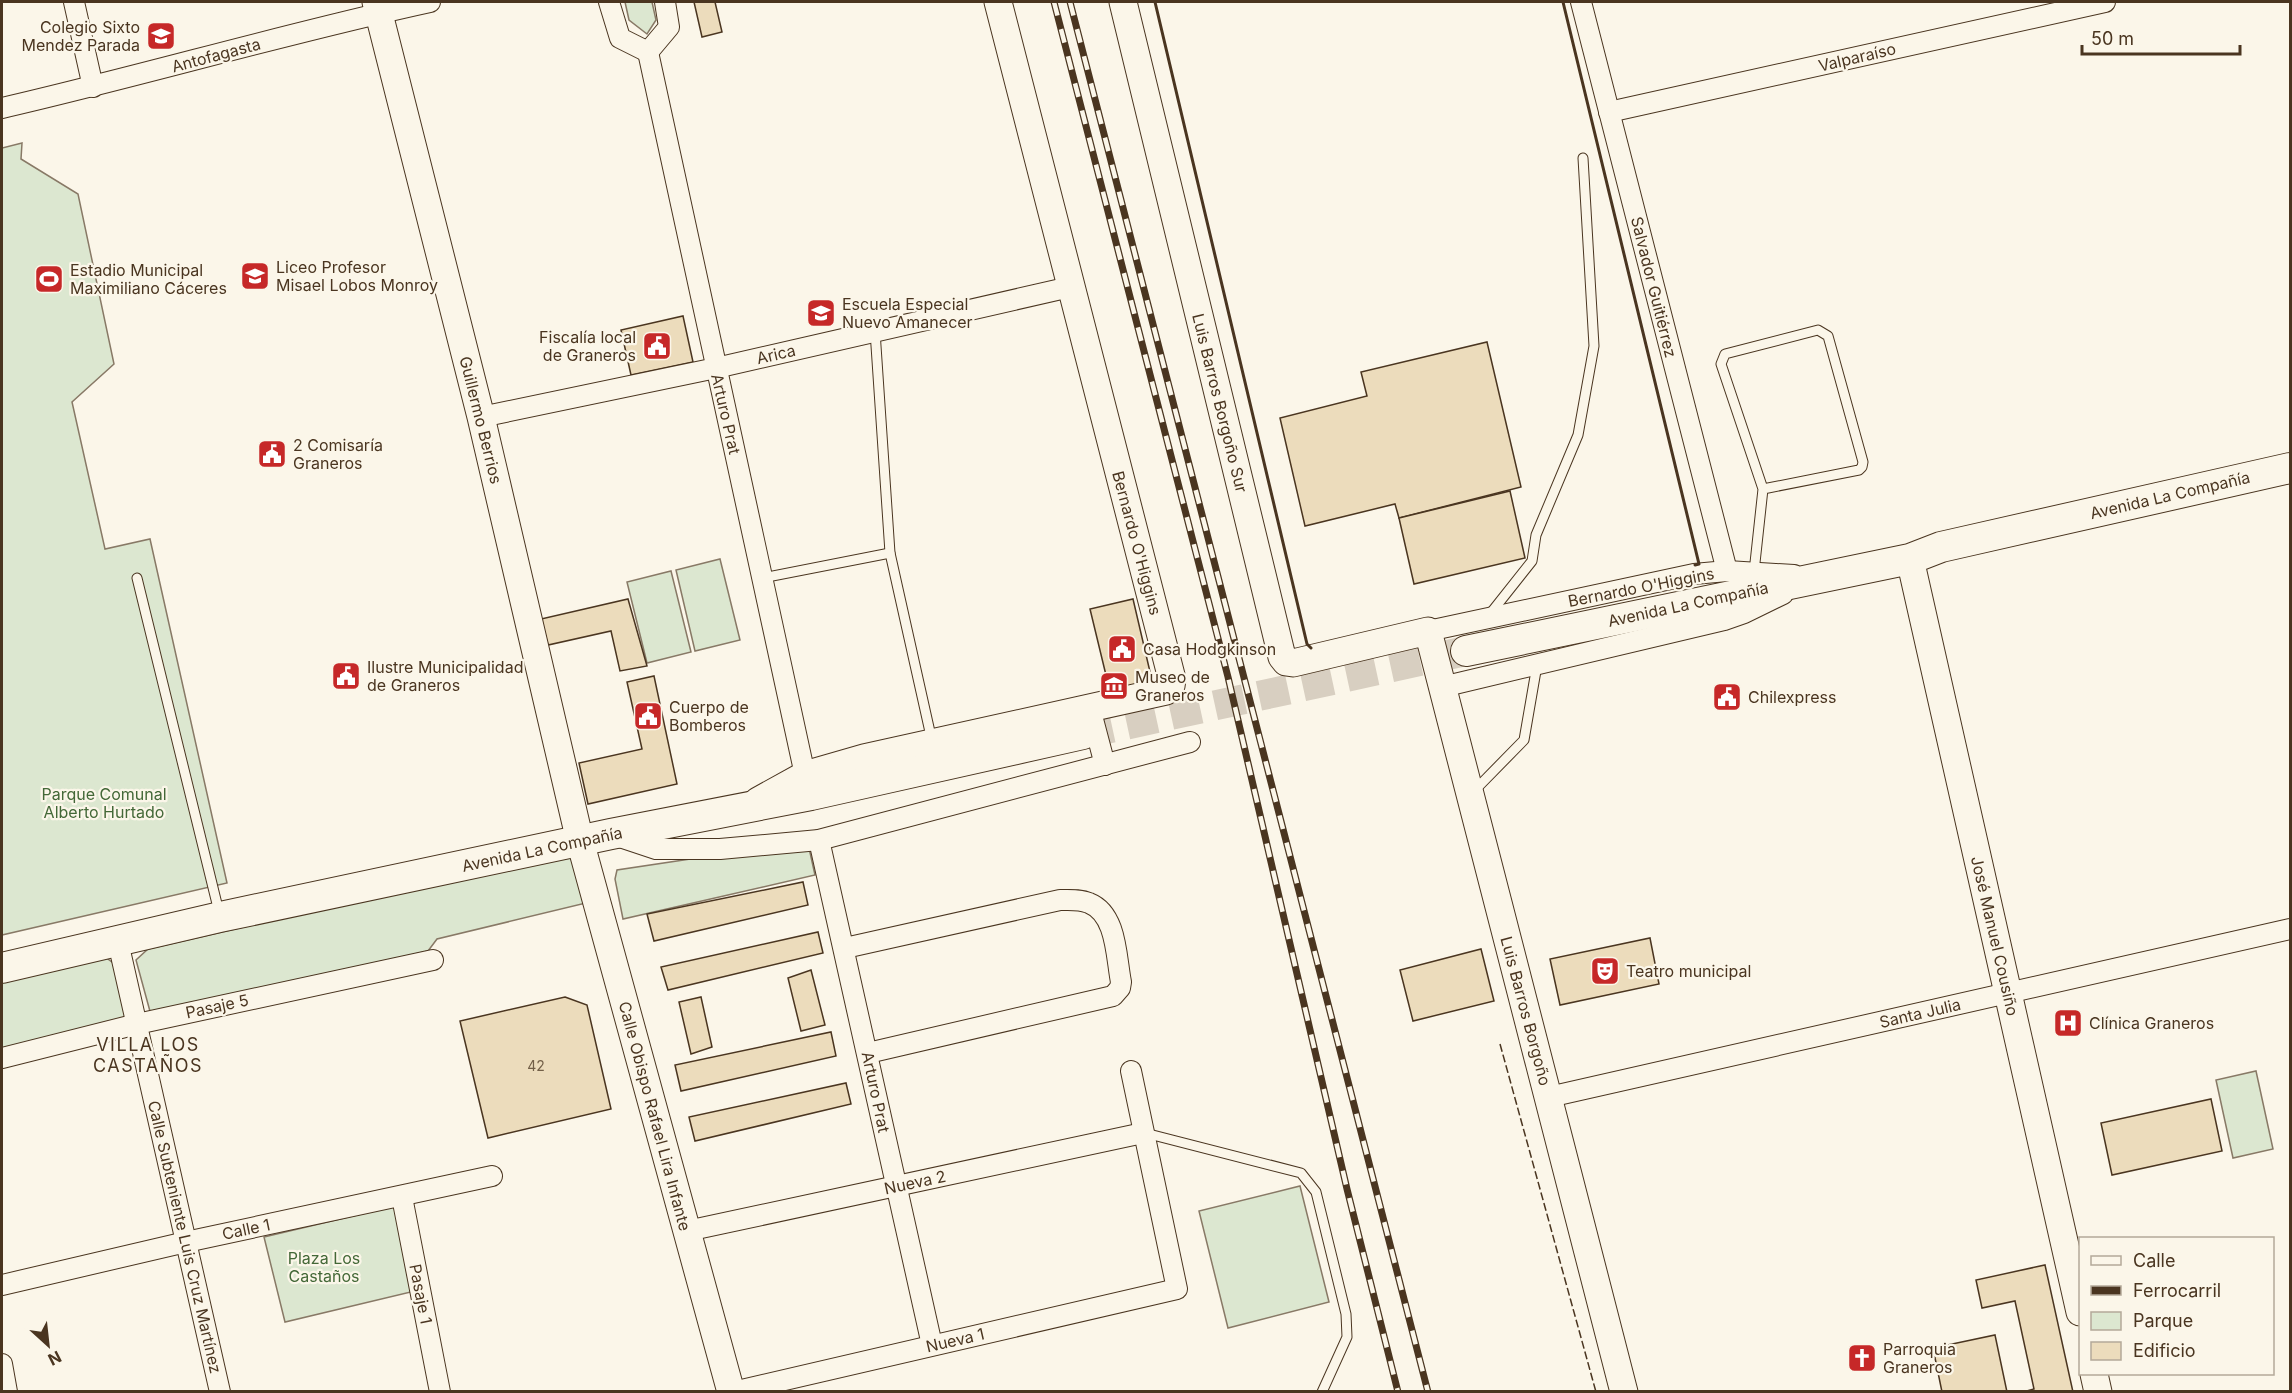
<svg xmlns="http://www.w3.org/2000/svg" width="2292" height="1393" viewBox="0 0 2292 1393" font-family="Inter,sans-serif">
<style>
.green{fill:#dce7d0;stroke:#887966;stroke-width:1.5}
.building{fill:#ecdcbc;stroke:#4a3520;stroke-width:1.5}
.lines{fill:none;stroke-linecap:round;stroke-linejoin:round}
.primary-tunnel{stroke:#d8cfc1;stroke-width:30;stroke-dasharray:30 15;stroke-linecap:butt}
.lane-casing{stroke:#4a3520;stroke-width:11}
.street-casing{stroke:#4a3520;stroke-width:22}
.secondary-casing{stroke:#4a3520;stroke-width:29}
.primary-casing{stroke:#4a3520;stroke-width:32}
.lane{stroke:#fbf6e9;stroke-width:9}
.street{stroke:#fbf6e9;stroke-width:20}
.secondary{stroke:#fbf6e9;stroke-width:27}
.primary{stroke:#fbf6e9;stroke-width:30}
.rail-casing{stroke:#4a3520;stroke-width:7}
.rail{stroke:#fbf6e9;stroke-width:4.5;stroke-dasharray:14;stroke-linecap:butt}
.fence{stroke:#4a3520;stroke-width:1.5;stroke-dasharray:8 3;stroke-linecap:butt}
.wall{stroke:#4a3520;stroke-width:3}
.labels{text-anchor:middle;dominant-baseline:central;stroke-width:4.5;stroke-linejoin:round;paint-order:stroke}
.number-label{font-size:14px;fill:#725f47}
.poi-label{font-size:16px;fill:#4a3520;stroke:#fbf6e9;text-anchor:start}
.street-label{font-size:16px;fill:#4a3520;stroke:#fbf6e9}
.park-label{font-size:16px;fill:#436837;stroke:#fbf6e9}
.neighbourhood-label{font-size:18px;letter-spacing:1.5px;fill:#4a3520;stroke:#fbf6e9}
</style>
<rect width="100%" height="100%" fill="#fbf6e9"/>
<g class="green">
<polygon points="625,2 652,2 656,20 647,34 629,20"/>
<polygon points="22,143 21,159 78,194 114,364 72,402 105,549 150,539 227,883 2,935 2,148"/>
<polygon points="720,559 740,640 695,651 676,570"/>
<polygon points="671,571 691,652 647,663 627,582"/>
<polygon points="809,848 815,875 623,919 615,879 617,870 717,855"/>
<polygon points="572,852 586,903 437,939 428,951 151,1015 136,960 148,949"/>
<polygon points="101,954 120,968 132,1019 2,1050 2,978"/>
<polygon points="2256,1071 2273,1149 2233,1158 2216,1080"/>
<polygon points="1300,1186 1329,1302 1228,1328 1199,1211"/>
<polygon points="395,1206 415,1291 285,1322 264,1237"/>
</g>
<g class="building">
<polygon points="694,2 715,2 722,32 702,37"/>
<polygon points="683,316 693,362 631,375 621,330"/>
<polygon points="1487,342 1521,487 1399,518 1395,504 1305,526 1280,418 1367,396 1361,372"/>
<polygon points="1510,491 1525,558 1414,584 1399,518"/>
<polygon points="628,599 647,666 620,671 611,631 548,645 541,619"/>
<polygon points="1133,599 1154,689 1112,700 1090,609"/>
<polygon points="654,676 677,784 588,804 579,763 642,749 627,682"/>
<polygon points="803,882 808,905 654,941 647,914"/>
<polygon points="818,932 823,953 668,990 661,967"/>
<polygon points="1650,938 1659,984 1560,1005 1550,959"/>
<polygon points="1481,949 1494,1001 1413,1021 1400,970"/>
<polygon points="811,970 825,1025 801,1031 788,978"/>
<polygon points="565,997 587,1005 611,1109 488,1138 460,1021"/>
<polygon points="701,997 712,1047 691,1054 679,1002"/>
<polygon points="831,1032 836,1056 681,1091 675,1065"/>
<polygon points="846,1083 851,1104 695,1141 689,1117"/>
<polygon points="2211,1099 2222,1151 2112,1175 2101,1123"/>
<polygon points="2045,1265 2073,1392 2023,1392 2034,1389 2015,1301 1982,1308 1976,1280"/>
<polygon points="1995,1335 2007,1392 1942,1392 1933,1348"/>
</g>
<g class="lines">
<polyline class="primary-tunnel" points="1083,734 1466,651"/>
<g class="lane-casing">
<g id="lane">
<polyline points="875,331 890,553 932,741"/>
<polyline points="1754,572 1763,489 1721,364 1725,354 1818,330 1828,336 1863,462 1862,467 1859,470 1763,489"/>
<polyline points="137,578 219,912"/>
<polyline points="762,578 890,553"/>
<polyline points="1490,614 1532,561 1536,535 1578,435 1594,346 1583,158"/>
<polyline points="1474,791 1524,740 1537,665"/>
<polyline points="1145,1133 1301,1173 1316,1192 1346,1314 1347,1337 1322,1392"/>
</g>
</g>
<g class="street-casing">
<g id="street">
<polyline points="74,2 93,87"/>
<polyline points="609,2 620,38 648,52"/>
<polyline points="1581,2 1727,571"/>
<polyline points="648,52 805,775"/>
<polyline points="648,52 669,27 665,2"/>
<path d="M 2,108 C 145,75 287,33 430,2"/>
<polyline points="1609,112 2105,2"/>
<polyline points="481,417 716,368 1070,287"/>
<polyline points="1428,631 1694,574 1727,571 1794,575"/>
<polyline points="1442,687 1724,620 1744,613 1783,594"/>
<polyline points="1090,708 1105,765"/>
<polyline points="614,835 656,849 720,849 819,840 1190,742"/>
<polyline points="819,840 932,1345"/>
<polyline points="118,942 220,1392"/>
<path d="M 845,948 L 1060,900 C 1070,900 1080,899 1089,903 C 1117,914 1116,957 1121,982 L 1120,988 L 1113,996 L 868,1053"/>
<polyline points="2,1058 137,1024 433,960"/>
<polyline points="1549,1097 2290,929"/>
<polyline points="402,1197 440,1392"/>
<polyline points="687,1231 1143,1133"/>
<polyline points="2,1285 186,1242 492,1176"/>
<polyline points="2,1364 7,1392"/>
<polyline points="733,1392 1177,1289 1131,1071"/>
</g>
</g>
<g class="secondary-casing">
<g id="secondary">
<polyline points="376,2 481,417 580,841 731,1392"/>
<polyline points="1123,2 1282,657 1286,662 1293,663 1428,631 1624,1392"/>
<polyline points="1910,559 2080,1312"/>
<polyline points="758,801 805,775 864,758 1166,691 1171,686 1172,679 998,2"/>
<polyline points="2094,1374 2098,1392"/>
</g>
</g>
<g class="primary-casing">
<g id="primary">
<polyline points="1466,651 1910,559 1941,547 2290,468"/>
<polyline points="2,968 220,917 611,834 811,795 1083,734"/>
</g>
</g>
<use href="#lane" class="lane"/>
<use href="#street" class="street"/>
<use href="#secondary" class="secondary"/>
<use href="#primary" class="primary"/>
<g class="rail-casing">
<g id="rail">
<polyline points="1054,2 1228,677 1347,1189 1398,1392"/>
<polyline points="1070,2 1428,1392"/>
</g>
</g>
<use href="#rail" class="rail"/>
<polyline class="fence" points="1500,1044 1596,1392"/>
<g class="wall">
<polyline points="1155,2 1307,644 1311,648"/>
<polyline points="1563,2 1699,564 1695,565"/>
</g>
</g>
<defs>
<g id="school-square" transform="scale(1.5)"><rect x="-9" y="-9" width="18" height="18" rx="4" fill="#c62828" stroke="#fbf6e9"/><path d="M0-5L7-2L0 1L-7-2ZM-4 1L0 2.5L4 1V4Q0 6-4 4Z" fill="#fff"/></g>
<g id="stadium-square" transform="scale(1.5)"><rect x="-9" y="-9" width="18" height="18" rx="4" fill="#c62828" stroke="#fbf6e9"/><path d="M0-5a6.5 5 0 1 0 0 10a6.5 5 0 1 0 0-10ZM-3.5-1.8h7v3.6h-7Z" fill="#fff"/></g>
<g id="civic-square" transform="scale(1.5)"><rect x="-9" y="-9" width="18" height="18" rx="4" fill="#c62828" stroke="#fbf6e9"/><path d="M-.6-6.5H3V-4.5H.6V-3L4-1V1h2V6H-6V1h2V-1L-.6-3ZM-1.2 2.5V6h2.4V2.5Z" fill="#fff"/></g>
<g id="museum-square" transform="scale(1.5)"><rect x="-9" y="-9" width="18" height="18" rx="4" fill="#c62828" stroke="#fbf6e9"/><path d="M0-6L6-3V-2H-6V-3ZM-5-1h2V3h-2ZM-1-1h2V3h-2ZM3-1h2V3H3ZM-6 4H6V6H-6Z" fill="#fff"/></g>
<g id="theatre-square" transform="scale(1.5)"><rect x="-9" y="-9" width="18" height="18" rx="4" fill="#c62828" stroke="#fbf6e9"/><path d="M-5-5.5Q0-4 5-5.5V0Q5 5 0 6Q-5 5-5 0ZM-3.3-2.5H-1v1.5H-3.3ZM1-2.5H3.3v1.5H1ZM-2.8 1Q0 5.5 2.8 1Z" fill="#fff"/></g>
<g id="hospital-square" transform="scale(1.5)"><rect x="-9" y="-9" width="18" height="18" rx="4" fill="#c62828" stroke="#fbf6e9"/><path d="M-5-5h3v3.5h4V-5h3V5h-3V1.5h-4V5h-3Z" fill="#fff"/></g>
<g id="church-square" transform="scale(1.5)"><rect x="-9" y="-9" width="18" height="18" rx="4" fill="#c62828" stroke="#fbf6e9"/><path d="M-1.2-6h2.4v3.5h3.3v2.4h-3.3V6h-2.4V-.1h-3.3v-2.4h3.3Z" fill="#fff"/></g>
</defs>
<g fill-rule="evenodd">
<use href="#school-square" x="161" y="36"/>
<use href="#school-square" x="255" y="276"/>
<use href="#stadium-square" x="49" y="279"/>
<use href="#school-square" x="821" y="313"/>
<use href="#civic-square" x="657" y="346"/>
<use href="#civic-square" x="272" y="454"/>
<use href="#civic-square" x="1122" y="649"/>
<use href="#civic-square" x="346" y="676"/>
<use href="#museum-square" x="1114" y="686"/>
<use href="#civic-square" x="1727" y="697"/>
<use href="#civic-square" x="648" y="716"/>
<use href="#theatre-square" x="1605" y="971"/>
<use href="#hospital-square" x="2068" y="1023"/>
<use href="#church-square" x="1862" y="1358"/>
</g>
<g class="labels">
<g class="number-label">
<text x="536" y="1065">42</text>
</g>
<g class="poi-label">
<text x="140" y="27" text-anchor="end">Colegio Sixto<tspan x="140" dy="18">Mendez Parada</tspan></text>
<text x="276" y="267">Liceo Profesor<tspan x="276" dy="18">Misael Lobos Monroy</tspan></text>
<text x="70" y="270">Estadio Municipal<tspan x="70" dy="18">Maximiliano Cáceres</tspan></text>
<text x="842" y="304">Escuela Especial<tspan x="842" dy="18">Nuevo Amanecer</tspan></text>
<text x="636" y="337" text-anchor="end">Fiscalía local<tspan x="636" dy="18">de Graneros</tspan></text>
<text x="293" y="445">2 Comisaría<tspan x="293" dy="18">Graneros</tspan></text>
<text x="1143" y="649">Casa Hodgkinson</text>
<text x="367" y="667">Ilustre Municipalidad<tspan x="367" dy="18">de Graneros</tspan></text>
<text x="1135" y="677">Museo de<tspan x="1135" dy="18">Graneros</tspan></text>
<text x="1748" y="697">Chilexpress</text>
<text x="669" y="707">Cuerpo de<tspan x="669" dy="18">Bomberos</tspan></text>
<text x="1626" y="971">Teatro municipal</text>
<text x="2089" y="1023">Clínica Graneros</text>
<text x="1883" y="1349">Parroquia<tspan x="1883" dy="18">Graneros</tspan></text>
</g>
<g class="street-label">
<text transform="translate(216 55) rotate(-15)">Antofagasta</text>
<text transform="translate(1857 57) rotate(-13)">Valparaíso</text>
<text transform="translate(1654 287) rotate(76)">Salvador Guitiérrez</text>
<text transform="translate(776 354) rotate(-13)">Arica</text>
<text transform="translate(1220 403) rotate(76)">Luis Barros Borgoño Sur</text>
<text transform="translate(726 414) rotate(77)">Arturo Prat</text>
<text transform="translate(481 420) rotate(76)">Guillermo Berrios</text>
<text transform="translate(2170 495) rotate(-13)">Avenida La Compañía</text>
<text transform="translate(1137 543) rotate(75)">Bernardo O'Higgins</text>
<text transform="translate(1641 587) rotate(-11)">Bernardo O'Higgins</text>
<text transform="translate(1688 604) rotate(-12)">Avenida La Compañía</text>
<text transform="translate(542 849) rotate(-12)">Avenida La Compañía</text>
<text transform="translate(1995 936) rotate(77)">José Manuel Cousiño</text>
<text transform="translate(217 1006) rotate(-12)">Pasaje 5</text>
<text transform="translate(1526 1011) rotate(75)">Luis Barros Borgoño</text>
<text transform="translate(1920 1013) rotate(-13)">Santa Julia</text>
<text transform="translate(876 1092) rotate(78)">Arturo Prat</text>
<text transform="translate(655 1116) rotate(75)">Calle Obispo Rafael Lira Infante</text>
<text transform="translate(915 1182) rotate(-12)">Nueva 2</text>
<text transform="translate(246 1229) rotate(-12)">Calle 1</text>
<text transform="translate(185 1237) rotate(77)">Calle Subteniente Luis Cruz Martínez</text>
<text transform="translate(421 1294) rotate(79)">Pasaje 1</text>
<text transform="translate(955 1340) rotate(-13)">Nueva 1</text>
</g>
<g class="park-label">
<text x="104" y="794">Parque Comunal<tspan x="104" dy="18">Alberto Hurtado</tspan></text>
<text x="324" y="1258">Plaza Los<tspan x="324" dy="18">Castaños</tspan></text>
</g>
<g class="neighbourhood-label">
<text x="148" y="1044">VILLA LOS<tspan x="148" dy="21">CASTAÑOS</tspan></text>
</g>
</g>
<rect width="2292" height="1393" fill="none" stroke="#4a3520" stroke-width="6"/>
<rect x="2079" y="1237" width="195" height="138" fill="#fbf6e9" stroke="#b4a999" stroke-width="1.5"/>
<rect x="2091" y="1256" width="30" height="9" fill="#fbf6e9" stroke="#b4a999" stroke-width="1.5"/>
<text x="2133" y="1267" font-size="18" fill="#4a3520">Calle</text>
<rect x="2091" y="1286" width="30" height="9" fill="#4a3520" stroke="#b4a999" stroke-width="1.5"/>
<text x="2133" y="1297" font-size="18" fill="#4a3520">Ferrocarril</text>
<rect x="2091" y="1312" width="30" height="18" fill="#dce7d0" stroke="#b4a999" stroke-width="1.5"/>
<text x="2133" y="1327" font-size="18" fill="#4a3520">Parque</text>
<rect x="2091" y="1342" width="30" height="18" fill="#ecdcbc" stroke="#b4a999" stroke-width="1.5"/>
<text x="2133" y="1357" font-size="18" fill="#4a3520">Edificio</text>
<g transform="translate(48 1345) rotate(153)" stroke="#fbf6e9" stroke-width="4.5" paint-order="stroke">
<path d="M0-4.5L10 22L0 15L-10 22Z" fill="#4a3520"/>
<text y="-9" font-size="16" font-weight="bold" text-anchor="middle" fill="#4a3520">N</text>
</g>
<path d="M2082 45v9h158v-9" fill="none" stroke="#4a3520" stroke-width="3"/>
<text x="2091" y="45" font-size="18" fill="#4a3520" stroke="#fbf6e9" stroke-width="4.5" paint-order="stroke">50 m</text>
</svg>
